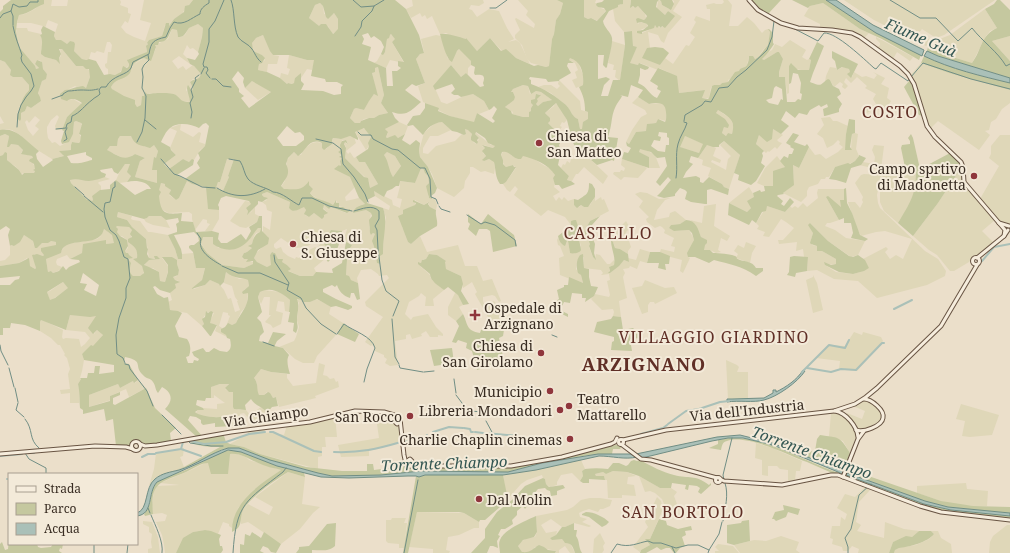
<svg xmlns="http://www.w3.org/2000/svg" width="1010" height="553" viewBox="0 0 1010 553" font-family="'Noto Serif',serif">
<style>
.farmland{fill:#dfd7b8;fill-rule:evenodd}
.green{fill:#c5c89f;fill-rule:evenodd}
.water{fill:#aac0b8;stroke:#718e85}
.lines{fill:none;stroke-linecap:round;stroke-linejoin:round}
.stream{stroke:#718e85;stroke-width:1}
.canal{stroke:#aac0b8;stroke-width:2}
.secondary-casing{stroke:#685443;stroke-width:5}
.secondary{stroke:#f6eddd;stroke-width:3}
.poi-dot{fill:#8f363c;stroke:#f3ead9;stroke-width:1.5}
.labels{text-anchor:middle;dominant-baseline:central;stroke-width:4;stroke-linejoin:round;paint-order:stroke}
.poi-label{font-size:14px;fill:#382c22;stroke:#f3ead9;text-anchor:end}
.street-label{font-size:14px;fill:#382c22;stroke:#f3ead9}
.water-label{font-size:15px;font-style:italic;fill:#335652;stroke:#f3ead9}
.quarter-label{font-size:16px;letter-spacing:1px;fill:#602f26;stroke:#f3ead9}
.district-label{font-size:18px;font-weight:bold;letter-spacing:1px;fill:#602f26;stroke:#f3ead9}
</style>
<rect width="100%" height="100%" fill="#ebdfca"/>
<g class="farmland">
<polygon points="44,0 52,0 51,6 67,6 68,0 120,0 121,2 120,5 128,8 128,13 131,14 128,23 125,21 121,27 126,33 134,37 145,41 151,23 140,20 144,0 193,0 185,9 182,14 174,19 169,26 168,25 165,25 162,36 149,40 146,48 147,52 135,58 128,59 129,66 122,69 119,74 115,75 111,74 108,75 108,69 106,68 105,66 105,64 107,63 108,52 111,52 112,45 110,42 107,42 104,53 97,51 95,53 91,52 89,59 85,60 82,59 73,50 75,44 70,41 67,44 56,40 54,36 58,24 48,20 45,28 43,26 31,23 17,23 19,15 25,14 35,9"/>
<polygon points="412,0 483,0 484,3 479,6 471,5 469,9 472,10 477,17 489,9 499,11 507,28 514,39 508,42 516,40 520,43 530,64 516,58 506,50 502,51 490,38 477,51 466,39 454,37 446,33 440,34 432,16 427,19 425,15 422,17 420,13 411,18 406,9 413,6"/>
<polygon points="518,0 557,0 563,3 560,14 556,20 554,34 552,39 549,66 546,67 531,63 527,59 522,45 515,38 515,35 520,30 515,19 516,18 534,28 535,24 526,15 528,11"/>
<polygon points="584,0 596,0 595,3 597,3 601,8 606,10 598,21 591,18 588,19 584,17"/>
<polygon points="623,0 631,0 630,5 635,8 638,6 645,14 646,18 644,20 640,19 637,21 638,24 640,22 647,24 647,27 636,32 642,33 649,30 655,25 661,28 674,16 668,11 665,15 657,8 658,1 661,1 662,5 669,9 673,7 674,1 672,0 680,0 673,11 682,17 668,33 664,43 661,41 658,35 648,32 650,48 647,48 660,65 665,58 673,64 686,45 689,46 695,37 690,33 696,22 694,20 696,16 710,21 710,9 707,9 706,5 714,3 716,4 722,4 724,2 723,0 728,0 732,5 729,26 738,26 747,17 754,23 762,33 765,30 768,29 770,32 768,45 763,50 757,59 749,56 747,65 744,68 740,69 739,72 732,76 732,78 728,80 728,82 722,83 720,85 714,85 711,87 709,98 702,98 704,90 679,93 668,72 659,68 658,70 640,63 638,65 629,63 637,47 633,47 632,31 624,32 615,21 613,9 618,5 621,5"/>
<polygon points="844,0 995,0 944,35 936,38 922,29 918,34 922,37 924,36 931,41 926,46 874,20"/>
<polygon points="320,3 323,6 324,14 330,15 334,13 338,19 338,30 332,34 328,26 319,27 309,18 315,5"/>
<polygon points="823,3 860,29 869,33 864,38 845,30 820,27 820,24 804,16 810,6"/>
<polygon points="985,9 997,28 990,31 986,36 972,63 946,55 928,47 932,42 950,35"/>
<polygon points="198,24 203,28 202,37 198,52 193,48 190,49 187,45 183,54 187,58 190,64 179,56 172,61 178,69 183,66 186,70 193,65 201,74 199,78 193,79 190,82 193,88 192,92 187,87 186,90 190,97 190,102 181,101 176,95 149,93 142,97 141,105 137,107 112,89 111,87 115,81 128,75 134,64 144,58 147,59 154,53 156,48 155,45 168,39 172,29 177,30 178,37 181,37 185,35 189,28"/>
<path d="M 16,28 L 27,28 L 28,31 L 41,34 L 40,35 L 42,38 L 43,43 L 41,50 L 45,57 L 56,60 L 60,63 L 59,58 L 61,56 L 60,48 L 62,49 L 76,66 L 85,66 L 90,71 L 90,77 L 86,88 L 81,86 L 77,87 L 75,86 L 63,92 L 63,99 L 68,100 L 73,99 L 82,104 L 67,117 L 62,130 L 56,130 L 55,126 L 59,117 L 57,115 L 51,120 L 47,127 L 47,132 L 48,138 L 52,143 L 55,142 L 60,146 L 66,143 L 73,134 L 74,122 L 76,121 L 81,123 L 82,126 L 81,127 L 79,134 L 81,137 L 80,143 L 72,142 L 71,145 L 71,150 L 60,151 L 64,156 L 52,159 L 31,146 L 20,135 L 12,130 L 6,129 L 0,130 L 0,124 L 4,123 L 0,116 L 0,60 L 5,62 L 7,64 L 11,70 L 13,77 L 22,77 L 29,85 L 29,90 L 24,96 L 23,104 L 20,106 L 18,115 L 20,118 L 21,113 L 25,111 L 27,106 L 31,108 L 41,101 L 38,92 L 42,81 L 45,79 L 47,74 L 43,69 L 41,61 L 37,60 L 35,64 L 39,68 L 36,69 L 19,47 ZM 35,116 L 40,120 L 35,126 L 39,129 L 33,136 L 28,130 L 25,122 L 27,120 L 29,123 Z"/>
<polygon points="391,34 396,39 392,42 404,63 390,60 386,68 374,63 377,61 381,54 385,52 387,39"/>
<polygon points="263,35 273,55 279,56 277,64 268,64 267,72 258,70 259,64 265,60 262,55 255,53 252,50 252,43 254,39"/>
<polygon points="436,35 441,36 448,59 455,54 459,49 468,56 471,61 471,65 468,68 468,75 466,73 461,77 451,65 434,86 441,102 447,104 466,95 473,94 484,101 489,110 479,114 477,113 474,123 450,116 438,110 439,109 423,102 418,86 425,83 416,59 420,54 424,52 421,39"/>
<polygon points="1010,36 1010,61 992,41"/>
<polygon points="876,37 913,57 910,61 897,52 893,59 877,48 880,45 880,43 876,39"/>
<polygon points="790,40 806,50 802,57 807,60 809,59 811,60 809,70 806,71 796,69 792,64 789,66 789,93 787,94 785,77 779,77 779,72 783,59 779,52 777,52 764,60 762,59 765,54 772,50 775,44 782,47"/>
<polygon points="612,41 625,45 620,81 615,77 616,70 613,70 614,65 608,63"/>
<polygon points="289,55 307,60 315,60 312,70 307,69 301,78 301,73 295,78 295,82 293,84 288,83 287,84 280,78 281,73 288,75 290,69 287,68"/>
<polygon points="570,57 578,62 584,77 583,85 576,88 572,80 577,78 575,72 578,70 575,63 569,60"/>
<polygon points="921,63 949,73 1010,90 1010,103 1002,109 996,119 991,122 989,130 985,131 990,135 979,150 938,121 930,129 926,124 910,76"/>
<polygon points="378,67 384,95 381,103 388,113 379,115 374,118 369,118 364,119 361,121 360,123 355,123 350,118 354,109 356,108 364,110 369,100 375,93 377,95 372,73 375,70 375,68"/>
<polygon points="830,67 836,68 837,70 843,67 849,69 852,77 854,72 862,77 866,76 874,79 877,75 873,72 885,78 881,84 889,88 887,98 891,101 889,104 884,109 872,110 865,114 862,112 876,104 873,99 876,94 865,88 867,86 857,77 851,83 846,78 844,82 848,86 845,89 842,87 843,84 840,82 834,87 830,80 825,82 826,76"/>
<polygon points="559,80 580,101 581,110 588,112 588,120 582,130 580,129 578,119 574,117 567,106 551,93 538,87 544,85 551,85 557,89 560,86 558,84"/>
<polygon points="252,81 254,81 271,92 258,100 245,88"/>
<polygon points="523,85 528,86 530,94 536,91 541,92 552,100 543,102 538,106 536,104 538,101 537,99 540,94 537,94 535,99 533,101 533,105 531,108 531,111 529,112 529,117 523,117 512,114 513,112 511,111 506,108 505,107 515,97 513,92 511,92 513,89"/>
<polygon points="638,97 649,104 662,103 666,108 666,121 658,119 656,123 647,124 647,131 636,132 629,144 626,142 632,130 641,117 647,114 645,110 632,103"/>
<polygon points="555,103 559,106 567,120 564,123 562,122 560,126 562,127 555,135 554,129 548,123 548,116 545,113 554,106"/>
<polygon points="718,110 731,119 734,128 732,134 728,133 726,136 722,133 724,127 716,113"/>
<polygon points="830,117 833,121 837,121 848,126 846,134 846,150 851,150 852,134 855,133 858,134 856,149 859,156 855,161 849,164 835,167 829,177 826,177 825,179 821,179 818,184 809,187 807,191 807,196 801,202 783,193 794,184 793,165 799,168 809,147 815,155 820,154 826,159 838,152 843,147 839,144 840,142 838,140 833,145 827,148 823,138 817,134 824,125 821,118"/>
<polygon points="399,122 408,126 405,134 398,138 394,136 387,138 386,137 388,133 385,129"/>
<polygon points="442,122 451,130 438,136 430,136 423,148 423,153 428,154 436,146 455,141 462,134 464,135 466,134 465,129 468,129 472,134 471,137 474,143 477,144 479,138 475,134 475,132 491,145 494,144 495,147 493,148 484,145 482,146 485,148 483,153 486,156 483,159 483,161 489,159 494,161 495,168 494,174 485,171 481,172 473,167 470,167 470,173 465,181 464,188 454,197 437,188 432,174 428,167 420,157 419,151 424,133 435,123"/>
<polygon points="181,124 180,130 193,137 199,132 201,133 199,142 205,144 205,146 200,150 194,160 189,162 183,159 169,169 164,164 176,155 170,148 177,131 170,128"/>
<polygon points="362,128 366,129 371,137 369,146 366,150 355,132"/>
<polygon points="773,129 783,135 777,140 779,142 782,143 777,149 775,147 769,152 768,151 766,153 756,144 759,135"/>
<polygon points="5,134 9,136 8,141 11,144 18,145 23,150 21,153 23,154 32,156 33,158 32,162 35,167 35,171 34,173 23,173 21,175 20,171 15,166 10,163 3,155 0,156 0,136"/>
<polygon points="1000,135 1010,135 1010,224 1001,222 980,199 999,166 989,158 991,154 991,146"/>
<polygon points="120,136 131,136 133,139 145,147 154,145 158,151 153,170 158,170 157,183 135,177 140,161 145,158 135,154 127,159 123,158 106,150 110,146 117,145 118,139"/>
<path d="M 350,136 L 354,137 L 356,143 L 346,151 L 348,154 L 350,152 L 354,158 L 356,157 L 359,162 L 365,162 L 378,184 L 370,188 L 369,181 L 345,158 L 346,147 L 344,143 L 345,142 L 347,144 L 348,143 L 346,140 L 342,140 L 341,150 L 338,152 L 342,154 L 340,156 L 342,158 L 340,161 L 341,164 L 341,166 L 338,167 L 336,170 L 338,170 L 350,177 L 354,184 L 354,188 L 345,197 L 346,201 L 359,198 L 365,204 L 353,213 L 366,210 L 371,213 L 369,227 L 371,235 L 373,233 L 375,234 L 373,242 L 375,246 L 374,257 L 376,258 L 377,263 L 380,264 L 380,256 L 383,251 L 384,226 L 386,218 L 383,208 L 389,210 L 390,206 L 375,196 L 374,191 L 392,200 L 393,205 L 400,208 L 402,199 L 397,198 L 400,186 L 399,181 L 415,183 L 420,168 L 423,168 L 426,174 L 428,176 L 429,183 L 426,186 L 429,192 L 428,196 L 429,198 L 435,199 L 437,205 L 436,210 L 430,207 L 428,202 L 424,205 L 415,200 L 415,205 L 406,210 L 402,227 L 406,234 L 408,242 L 411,244 L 420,236 L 427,252 L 458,245 L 465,266 L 477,266 L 483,281 L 492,279 L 501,301 L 499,302 L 495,296 L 492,295 L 483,297 L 483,301 L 485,306 L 494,301 L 506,318 L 508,326 L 502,330 L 498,330 L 494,327 L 490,317 L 488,317 L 475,294 L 477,292 L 472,282 L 463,288 L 461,276 L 446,269 L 444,260 L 437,255 L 429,254 L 426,259 L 423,259 L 421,263 L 418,262 L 421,267 L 430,275 L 430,277 L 433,281 L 444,290 L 433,299 L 434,306 L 425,306 L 426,297 L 421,293 L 419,296 L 409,302 L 405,314 L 411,320 L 413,317 L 428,314 L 436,327 L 443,334 L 443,336 L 438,335 L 438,337 L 430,337 L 426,331 L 421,334 L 422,336 L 412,339 L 410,334 L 406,335 L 406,339 L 395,341 L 398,365 L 390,366 L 385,363 L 387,359 L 384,357 L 384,355 L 375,351 L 375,347 L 372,345 L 371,346 L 365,342 L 383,317 L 366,306 L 365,302 L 389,278 L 387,275 L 379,276 L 378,274 L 371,269 L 361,270 L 357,278 L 358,283 L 351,280 L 346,275 L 347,260 L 350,250 L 349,250 L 352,245 L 346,242 L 345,236 L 347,229 L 342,231 L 331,230 L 327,247 L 326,258 L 314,268 L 316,272 L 313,276 L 300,276 L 289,271 L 289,270 L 291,269 L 287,265 L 281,262 L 281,259 L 278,259 L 274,252 L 272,252 L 270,255 L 272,263 L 271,266 L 267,267 L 257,262 L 254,258 L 255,254 L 268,242 L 268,237 L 263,233 L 263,226 L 270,230 L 272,212 L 267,210 L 266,205 L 262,202 L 267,200 L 262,195 L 262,194 L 267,192 L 290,202 L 289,208 L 295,211 L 304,206 L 306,210 L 305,212 L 305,215 L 309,217 L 314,213 L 320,217 L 325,214 L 327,212 L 323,208 L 324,205 L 329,209 L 331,207 L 346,213 L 349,212 L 349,209 L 346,210 L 343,207 L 338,206 L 339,204 L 336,203 L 337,201 L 335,201 L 333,205 L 320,200 L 312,195 L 310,192 L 313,189 L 309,185 L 309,182 L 305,187 L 299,190 L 284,189 L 281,187 L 285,181 L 287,160 L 294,152 L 297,155 L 301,155 L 304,149 L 312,143 L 317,142 L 322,143 L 322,146 L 326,149 L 332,144 L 332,140 L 333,138 L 338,139 ZM 281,238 L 296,248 L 306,247 L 316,241 L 319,238 L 322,242 L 317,248 L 315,247 L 309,250 L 309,253 L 303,254 L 299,258 L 296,257 L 295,259 L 288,256 L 283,252 L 281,247 L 276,249 L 274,247 L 274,244 Z"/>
<polygon points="685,136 704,144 699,153 679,147"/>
<polygon points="724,141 740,155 729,189 724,187 722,184 708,176 711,168 702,165 703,160 698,158 707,145 710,145 716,148 713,156 721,160 720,163 712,160 711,162 726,170 728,159 731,156 720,145"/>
<polygon points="874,145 884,146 881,170 859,165 863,162 874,164 875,157 872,150"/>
<polygon points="640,148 648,151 655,155 660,168 649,168 649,157 638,152"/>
<polygon points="577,150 591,160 608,176 603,184 584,167 578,174 576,174 572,181 567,180 569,176 561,168 563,164 565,165 567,161 570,163 571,159 574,159"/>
<polygon points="503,151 510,152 511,155 518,159 523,156 531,157 545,166 550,168 555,175 553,178 555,183 554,187 560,192 553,196 556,201 559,197 562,200 564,197 568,201 574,199 574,205 579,207 581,205 584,207 590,205 595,197 595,201 601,197 602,200 604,199 609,211 590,221 584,232 584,236 590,241 590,244 589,247 593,257 595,259 596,254 600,255 607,264 610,264 614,260 615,262 614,265 609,267 610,273 624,260 629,262 628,258 636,260 640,249 650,252 647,263 640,261 637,269 630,266 629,268 623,269 625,273 623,277 627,298 619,301 621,317 613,316 614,312 613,309 602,310 591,299 595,294 609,297 610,295 607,281 610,280 609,274 601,275 603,273 601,270 584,268 584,257 577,261 576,269 581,275 583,284 560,275 559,258 564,256 560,246 558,245 557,240 558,238 559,240 566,244 567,241 568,241 570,253 581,246 579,239 580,236 580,227 571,222 571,225 565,217 548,210 541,216 514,195 518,189 515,186 510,192 507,190 503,184 506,182 516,168 513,165 506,167 503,163 503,160 501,156"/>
<polygon points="387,152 395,156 401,166 393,177 388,169 384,155"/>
<polygon points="777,156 785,167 778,170 773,179 773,186 764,186 757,183 765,168"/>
<polygon points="227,159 234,159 228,176 229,177 223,192 216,188 218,182 220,182"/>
<polygon points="622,159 643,166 647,168 638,178 624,177 621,180 613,174 614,172 620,172 621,170 624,171 625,168 621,165"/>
<polygon points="130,163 131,176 127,182 119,183 116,180 121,169 125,164"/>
<polygon points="963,165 965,182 995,220 982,231 994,243 978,255 973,256 969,262 954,271 950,271 937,255 929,250 913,236 938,203"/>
<polygon points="916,171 916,183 912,201 898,223 884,211 880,202 880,192 883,174 893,176"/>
<polygon points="864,174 881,175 877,195 878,203 880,208 925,251 938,259 946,271 945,276 927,285 877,298 858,281 834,279 817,270 807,271 808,258 804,257 803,249 796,251 797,242 779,244 778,240 783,240 794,228 786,222 781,219 769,237 763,236 765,232 757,229 759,226 756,223 767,206 785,212 790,206 792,208 795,206 798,208 803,203 807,207 818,198 817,193 818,189 844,189 844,201 841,200 841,207 826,197 839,220 830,223 827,223 825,226 835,230 846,238 865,241 858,255 851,257 828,241 810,223 813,233 811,240 812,245 817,246 818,251 822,251 836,259 836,264 825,265 836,272 853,274 860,272 869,268 863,259 886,247 888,249 885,252 890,259 896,255 903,259 912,239 885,231 876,232 861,236 857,229 848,202 855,202 860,208 863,202 862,200 863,197 855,183 861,175"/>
<polygon points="105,177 110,179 99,182 98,183 101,186 101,190 92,196 93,200 92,201 89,199 87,201 71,183 70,179 93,180"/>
<polygon points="187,181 192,184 207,187 208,208 219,210 219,219 212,231 205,231 210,224 207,223 207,220 203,219 195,230 192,219 192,214 189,212 168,213 160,208 158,190 161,183 165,184 171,190 169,195 176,200 179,198"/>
<polygon points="749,187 755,197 751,208 747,212 729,203"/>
<polygon points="640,192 647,193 659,199 671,198 665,200 657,210 654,220 669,217 670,213 675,211 686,220 680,224 671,225 669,228 675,231 689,230 693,237 694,240 688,257 690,258 683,273 680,271 682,260 663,255 660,252 661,249 674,252 675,247 671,246 674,238 664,233 665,230 662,227 660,226 655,228 647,222 646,219 649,217 639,207 643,201 635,194"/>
<polygon points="245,201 251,202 251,205 246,208 248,211 247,214 251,212 255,207 255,214 259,216 257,222 246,228 240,227 230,221"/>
<polygon points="716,204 714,226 730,236 727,241 721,238 718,250 721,252 716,253 710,250 704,250 704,239 701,237 695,224 690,220 702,223 704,206"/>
<polygon points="118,212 132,216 131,219 133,220 140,221 148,232 151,232 168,235 175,249 178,259 182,259 182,254 193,253 196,267 205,267 202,280 192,289 194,289 205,285 210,280 219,284 224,290 228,299 231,298 235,312 240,310 237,301 238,301 235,297 232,286 224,283 226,272 239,279 246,279 248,280 249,286 244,290 248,292 247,305 241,312 236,323 232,325 227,324 230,316 228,315 228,313 223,312 219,326 222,328 222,332 226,335 227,337 215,331 217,326 216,324 212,325 210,323 210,321 214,313 207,312 203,318 204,324 202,326 187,313 170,310 168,302 172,300 170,293 173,290 175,284 179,281 175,280 173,277 177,276 179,270 177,264 172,257 162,258 168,266 168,271 165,282 160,281 159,272 153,268 149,268 144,266 148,260 160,259 149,258 146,239 132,227 127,220 117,217"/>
<polygon points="149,216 161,216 166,220 170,228 153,225 146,222 144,219 147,218"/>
<polygon points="626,221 630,228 626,232 631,247 628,251 628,254 620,249 615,248 614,244 611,240 612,235"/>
<polygon points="117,225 129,227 132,230 131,233 131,244 135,247 138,253 137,258 134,259 142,266 144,271 143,274 140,276 133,276 130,274 129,270 131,263 128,259 132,258 126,253 125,251 128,248 127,240 122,236 120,236 117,232 116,227"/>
<polygon points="258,228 261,228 260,232 256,233 254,236 252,244 250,245 249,247 252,248 247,252 245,252 242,258 244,259 247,258 251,262 253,262 253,264 244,268 222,265 207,253 201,243 203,237 213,237 218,248 249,240 255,230"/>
<polygon points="104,229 112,235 115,243 106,244 106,241 83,249 82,253 70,259 67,255 57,259 56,262 57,265 62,267 60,270 53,273 51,271 48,272 46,259 61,251 67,244 97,239 100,237"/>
<polygon points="24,235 33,241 34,245 51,241 56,242 57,245 43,256 34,254 36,268 35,269 30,266 27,258 19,263 0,266 0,261 5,260 10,255 10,246 11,245 14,246"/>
<polygon points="746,242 756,246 752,253 750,263 736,258 738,254 734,251 738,245 744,248"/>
<polygon points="813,275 817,283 823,310 813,313 806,280 813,277"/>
<polygon points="645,280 665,288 674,287 677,293 655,304 654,302 650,302 648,305 648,312 642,314 632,288 642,286"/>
<polygon points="63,282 69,288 50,301 47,292 50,291"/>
<polygon points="264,290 280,292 290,300 289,312 285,311 284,302 278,301 276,311 283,313 281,324 273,328 271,325 265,322 271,315 269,315 270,297 264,297 261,304 258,297 260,292"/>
<polygon points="455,293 458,294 463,305 459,307 463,314 456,321 448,315 448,307"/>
<polygon points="299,299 302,300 303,302 310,302 316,299 331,306 329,314 343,323 335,336 317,356 314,363 303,363 295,359 283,348 279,347 294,341 296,337 299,327 297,320 299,303 297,300"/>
<polygon points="70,315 97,316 92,323 94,334 97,330 103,335 93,347 82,354 84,360 82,371 80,378 81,379 78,384 79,389 79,403 70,403 70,393 61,394 60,390 70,389 68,374 70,369 67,358 64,355 65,354 60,345 58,345 51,338 40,331 40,322 41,320 43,320 63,330 62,337 63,339 66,338 79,339 81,347 85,344 90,338 85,332 66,330"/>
<polygon points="854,332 862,335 863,332 881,337 883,341 857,371 839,369 840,361 816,358 828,345 845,346"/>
<polygon points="726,360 737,365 739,367 737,372 748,372 748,399 728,399"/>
<polygon points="319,363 325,365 323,375 327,376 330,379 334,378 336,382 338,381 339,387 315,396 316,398 312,399 279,407 276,397 273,398 267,392 264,395 259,395 257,392 257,383 254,378 261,369 271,372 287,374 287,378 293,386 316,383"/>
<polygon points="138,380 146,388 129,397 126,389 110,396 111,400 89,407 89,395 118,384 120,388 133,381 135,383"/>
<polygon points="224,383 229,383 225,389 230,392 233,392 233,407 239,410 246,410 250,415 261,407 265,408 267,413 266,419 251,421 244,413 240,414 239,421 240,425 233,426 230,418 227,416 221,417 214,417 201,416 196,413 198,410 204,410 203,408 217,409 217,404 225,403 214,395 214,398 211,398 210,387"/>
<polygon points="861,400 871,402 882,414 883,418 879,422 864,429 855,431 856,437 850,453 843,441 829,436 831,414 832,412 844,416 847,413 862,419 865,411 853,406"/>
<polygon points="961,404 999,415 992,435 970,437 962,436 965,421 956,419"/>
<polygon points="335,416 337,437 325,437 326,447 322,447 322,456 318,457 318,469 260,454 244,447 230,444 248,434 248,430 265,428 265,433 273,432 279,435 280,434 284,435 287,425"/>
<polygon points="396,419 401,424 404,441 369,451 369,456 341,457 338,445 379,438 377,424"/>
<polygon points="756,443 772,448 802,461 800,471 796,471 795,480 788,481 788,470 780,469 777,466 768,466 768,476 762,475 762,460 755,458"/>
<polygon points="184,448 183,456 180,457 184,467 157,477 149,486 154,469 156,453"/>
<polygon points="234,453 246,457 249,460 281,470 254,490 238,508 232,528 229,526 229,524 223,522 218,534 205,530 193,532 190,534 176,553 165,553 164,545 162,535 156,522 165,521 167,515 162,513 153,514 152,505 154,490 156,486 180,485 160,483 189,471 205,463 229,454"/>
<polygon points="581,460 585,469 582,471 583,476 580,481 572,473 561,475 557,482 557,485 550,487 546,484 545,479 543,478 542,475 527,480 521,484 507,500 503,475 536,470"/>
<polygon points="613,471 627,472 636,476 628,477 627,484 634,485 636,496 622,495 622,498 608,498 607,480 605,480 604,476 596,476 595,474 603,472 606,474"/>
<polygon points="288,472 305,477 302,504 320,507 313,513 300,529 281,544 248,522 241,524 241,514 243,509 248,504 269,515 273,507 255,497"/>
<polygon points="639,476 660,488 671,488 677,492 674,496 677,504 672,510 670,511 666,509 662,499 655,493 650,491 645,492"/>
<polygon points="966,483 967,489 988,491 987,506 973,506 953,504 941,501 917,493 917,486"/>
<polygon points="865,487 870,490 859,502 856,522 861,525 857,531 884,538 885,522 904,529 919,531 912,537 909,537 893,542 889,553 858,553 859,549 852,546 848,551 843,551 842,547 832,544 833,539 830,538 832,526 840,526 841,517 845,520 847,514 837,508 845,494 855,497"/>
<polygon points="657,497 661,501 663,509 650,539 646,541 650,545 641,550 640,552 633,547 648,527 645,522"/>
<polygon points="590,498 600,498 612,500 610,506 603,509 600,509 598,512 589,509 583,511 579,513 580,517 587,519 582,522 591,526 589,527 574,523 565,527 562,527 551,519 541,525 546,533 557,531 556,535 550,538 562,539 564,542 570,543 575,553 570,553 565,546 559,550 559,553 555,553 556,551 552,550 535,547 532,551 527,553 522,552 518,546 519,543 527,538 535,537 537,532 536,516 567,510 573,507 581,500"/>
<polygon points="417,512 464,513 479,522 479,528 474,528 459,535 448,537 446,550 450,551 449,553 433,553 433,549 409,547"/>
<polygon points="392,518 406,518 404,523 407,523 404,548 399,548 399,544 388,543 386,541 386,520 391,520"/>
<polygon points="143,521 152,522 158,537 160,553 148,553 148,549 152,548 151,542 152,534 149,532 149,527 143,524"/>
<polygon points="1007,525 1010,525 1010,553 989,553 990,542 993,536"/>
<polygon points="931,531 938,531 941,538 951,544 952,553 894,553 895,550 899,548 916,545 929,539 934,534"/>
<polygon points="600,533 605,543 603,546 604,550 602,553 593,553 594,539"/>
<polygon points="781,536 799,542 796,550 800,553 740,553 734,545 754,540 766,541"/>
<polygon points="718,544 733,546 739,553 715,553 715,551 719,551 715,547"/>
</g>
<g class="green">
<path d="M 11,0 L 44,0 L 44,4 C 35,7 29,14 19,15 L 17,22 L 16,31 L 19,47 L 35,66 L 36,69 L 39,68 L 35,64 L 37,60 L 42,62 L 43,69 L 47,74 L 46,79 L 42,81 L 38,93 L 40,97 L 41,101 L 31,108 L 27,106 L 25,111 L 21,113 L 21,119 L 20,121 L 17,118 C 18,113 22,99 25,95 C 26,93 28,92 29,90 L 29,85 L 22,77 L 13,77 L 10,75 L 11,70 L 5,62 L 0,60 L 0,12 L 3,9 L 3,6 Z"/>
<path d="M 193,0 L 395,0 L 406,9 L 419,35 L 424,53 L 420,54 L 416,59 L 425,83 L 416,86 L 412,84 L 405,90 L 421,102 C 410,111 407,117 392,112 L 395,118 L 399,122 L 385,129 L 388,132 L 386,137 L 387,138 L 395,135 L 398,138 L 405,134 L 402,140 L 410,145 L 416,140 L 420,143 L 419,151 L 420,157 L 428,167 L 437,188 L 435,193 L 431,196 L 432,199 L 429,198 L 426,186 L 429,183 L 428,176 L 425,173 L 423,168 L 421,168 L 415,183 L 400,181 L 399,186 L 396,186 L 392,189 L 387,191 L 384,197 L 374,191 L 375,196 L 367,200 L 367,203 L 383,208 C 388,221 383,236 383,251 L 383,254 L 380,256 L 380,264 L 377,263 C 375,256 376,249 372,241 L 375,234 L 373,233 L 371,235 L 370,233 L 369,220 L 372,216 L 371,213 L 366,210 L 353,213 C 355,206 360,206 365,204 L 359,198 L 350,177 L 334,169 L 339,165 L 340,166 L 341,165 L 340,161 L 342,158 L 339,157 L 342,155 L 338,152 L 341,150 L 340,145 L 342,141 L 346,140 L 348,144 L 345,142 L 344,144 L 346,148 L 345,158 L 364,177 L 368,178 L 370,188 L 378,184 L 365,162 L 359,162 L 356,157 L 368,149 L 369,146 L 368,143 L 371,137 L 364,128 L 355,132 L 358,138 L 358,140 L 350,136 L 341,139 L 333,138 L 332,140 L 332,144 L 324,150 L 322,148 L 322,143 C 308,137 306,152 298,156 L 294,152 L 288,158 L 286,164 C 291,174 286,178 281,186 L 284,189 C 296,189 301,192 309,181 L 309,185 L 313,189 L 310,193 C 314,200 326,200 333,205 L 336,200 L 336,203 L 339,203 L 339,207 L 343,207 L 347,210 L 350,209 L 350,211 L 347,213 L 331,207 L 329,209 L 324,205 L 323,209 L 328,213 L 324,215 L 324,217 L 322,219 L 314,213 L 309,217 L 304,214 L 306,210 L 304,207 C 298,209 294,214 289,208 L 290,202 L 267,192 L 262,194 L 262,195 L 264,197 L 268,198 L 262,202 L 258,201 L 258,204 L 247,215 L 248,211 L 246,208 L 251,204 L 249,201 L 226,196 L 221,198 L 218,205 L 219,207 L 219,210 L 208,209 L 206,187 L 192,184 L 187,181 L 179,198 L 176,200 L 169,194 L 171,190 L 165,186 L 165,184 L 161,183 L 159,190 L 161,192 L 159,196 C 161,213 164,215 182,213 L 181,221 L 193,222 L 196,232 L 212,231 L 219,233 L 218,239 L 221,243 L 227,243 L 241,234 L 246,240 L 251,231 L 249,227 L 257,222 L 259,216 L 262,216 L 262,231 L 269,238 L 268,244 L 258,250 L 254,258 L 257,262 L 267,267 L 271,265 L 270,255 L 272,252 L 275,253 L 278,259 L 283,259 L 282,262 L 287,265 L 291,269 L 288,271 L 300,276 L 313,276 L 316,272 L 333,273 L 332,269 L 342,263 L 346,242 L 352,245 L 349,250 L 350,250 L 347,260 L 346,275 L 349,276 L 351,280 L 358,283 L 360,299 L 357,300 L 354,293 L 351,293 L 350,298 C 343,296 339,291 337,285 L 335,287 L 332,285 L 323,289 L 323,292 L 336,299 L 352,306 L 352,308 L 348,310 L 336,306 L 331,307 L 317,299 L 310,302 L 303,302 L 302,300 L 297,299 C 300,307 297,312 297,320 C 297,326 299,326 296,333 L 293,331 L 294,323 L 288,322 L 290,312 L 289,312 L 290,300 C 282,293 272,286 260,292 L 258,297 L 262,312 L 257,318 L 261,322 L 264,332 L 260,336 L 259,341 L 268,343 L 273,332 L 286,334 L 277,341 L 275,345 L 275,346 L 283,348 L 289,355 C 286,360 288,367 290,374 L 271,372 L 261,369 L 254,378 C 259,384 256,389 259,395 L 264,395 L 268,392 L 270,393 L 273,398 L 276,397 L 278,406 L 272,407 L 267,413 C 263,406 255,406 251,399 L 245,405 L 246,410 L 234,409 L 233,407 L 233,392 L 229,392 L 225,388 L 229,384 L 220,384 L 211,387 L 211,398 L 206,398 L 205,401 L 197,400 L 196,405 L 203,408 L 204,410 L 198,410 L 195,412 C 201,417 221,419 228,415 L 233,426 L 215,427 L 215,423 L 203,425 L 201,423 L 201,420 L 196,417 L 190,416 L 188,420 L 203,437 L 223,433 L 226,442 L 230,444 L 244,447 L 260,454 L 306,467 L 342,471 L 367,471 L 367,464 L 373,464 L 374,470 L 404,466 L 511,466 L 561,459 L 616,445 L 622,446 L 620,449 L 613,449 L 612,454 L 589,455 L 542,463 L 508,472 L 421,471 L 381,475 L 332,476 L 318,473 L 270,460 L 239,448 L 232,448 L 223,449 L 190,466 L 171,472 L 184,467 L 220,447 C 209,447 195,447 187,439 L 197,437 L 165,409 C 173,401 173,393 162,387 L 158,393 C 155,390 156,386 153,382 C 151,378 146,379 143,375 C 133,366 145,361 125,357 L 124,363 L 129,364 L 138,380 L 134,383 L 133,381 L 120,388 L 118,384 L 89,395 L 89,407 L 110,401 L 110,396 L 120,392 L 120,395 L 113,398 L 113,404 L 115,405 L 146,388 L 155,408 L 176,428 L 170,433 L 171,441 C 161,443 147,448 137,443 L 130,446 L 116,446 L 113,419 L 106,421 L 104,409 L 83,414 L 83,410 L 80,408 C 79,400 80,392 78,384 L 81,379 L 80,378 L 87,378 L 88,373 L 94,373 L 95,366 L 100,366 L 99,374 L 114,372 L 114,365 L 84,360 L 82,354 L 91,345 L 93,346 L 103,335 L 97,330 L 93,334 L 88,328 L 96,316 L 90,317 L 70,315 L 66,330 L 41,320 L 40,322 L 40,331 L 25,325 L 11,323 L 10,328 L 3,328 L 3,335 L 0,335 L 0,285 L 10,285 L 15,280 L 19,279 L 20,276 L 0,278 L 0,266 L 19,263 L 29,258 L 30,266 L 35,269 L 36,268 L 32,255 L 37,254 L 43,256 L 44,255 L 41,251 L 41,248 L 56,245 L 56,242 L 51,241 L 48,243 L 42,243 L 37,248 L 35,248 L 33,241 L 24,235 L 20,242 L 14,246 L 11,245 L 10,246 L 8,235 L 10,229 L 6,226 L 0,230 L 0,156 L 3,155 L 5,152 L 7,153 L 7,160 L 19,170 L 22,175 L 24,173 L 34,173 L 35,171 L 33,170 L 35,169 L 34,164 L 29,161 L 30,159 L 33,158 L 32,156 L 21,154 L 23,150 L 18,145 L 11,144 L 9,147 L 7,147 L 9,136 L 5,134 L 0,136 L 0,130 C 17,127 26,142 39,151 L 36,154 L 37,159 L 43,167 L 53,160 L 52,159 L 64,156 L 59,151 L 71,150 L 71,145 L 72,142 L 79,143 L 80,142 L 81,135 L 79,134 L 82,124 L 81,123 L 76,121 L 74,122 L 73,134 L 69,142 L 62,144 L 61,141 L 64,131 L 62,130 L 67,117 L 82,103 C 78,100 72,97 67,101 L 61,99 L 60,94 L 65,90 C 70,90 77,86 83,86 L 86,88 L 90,77 L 89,69 L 86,69 L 83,66 L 76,66 L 62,49 L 59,49 L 61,54 L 59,58 L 60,64 L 56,60 L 45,57 L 41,54 C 41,47 44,41 40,35 L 42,34 L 41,30 L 43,26 L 55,32 L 54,36 L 56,40 L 61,40 L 67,44 L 70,41 L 74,42 L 75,44 L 74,51 L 82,59 L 86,60 L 89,59 L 96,61 L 104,75 L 110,74 L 115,75 L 121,72 L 123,66 L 127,68 L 129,66 L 129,64 L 127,60 L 147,52 L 146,46 L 148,44 L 147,43 L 149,40 L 162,36 L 166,23 L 169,23 L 169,26 L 174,19 L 184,12 L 185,6 L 189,5 ZM 320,3 L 323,6 L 326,17 L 328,19 L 334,13 L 338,19 L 338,29 L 333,34 L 326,24 L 321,24 L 319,26 L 309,18 L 315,5 ZM 198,24 L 203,28 L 202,37 L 198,52 L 199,54 L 195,60 L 187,58 L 190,64 L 194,66 L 201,74 L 199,78 L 193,80 L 190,82 L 193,88 L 192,91 L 188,85 C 185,90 190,96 190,102 C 181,102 182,100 176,95 C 171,92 153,93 147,94 L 145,92 L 144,96 L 142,96 L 141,105 L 137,107 L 135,104 L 135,100 L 124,96 L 112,89 L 111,87 C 116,78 120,81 127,76 C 132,73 130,69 133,65 C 135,62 141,59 144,58 L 151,61 L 156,47 L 155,45 L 158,45 L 159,42 C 168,42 168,36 172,29 L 177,30 L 178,37 C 184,38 186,32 189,28 ZM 368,33 L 371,38 L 374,36 L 381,41 L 384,47 L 381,54 L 383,55 L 385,52 L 387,39 L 389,38 L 390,35 L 391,34 L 395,39 L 392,42 L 404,62 L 398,61 L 398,66 L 401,68 L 397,71 L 392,71 L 393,86 L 387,86 L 386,68 L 368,60 L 371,47 L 362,44 L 364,39 L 362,35 ZM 263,35 L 270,51 L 273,55 L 289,55 L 307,60 L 314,60 L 311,76 L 325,79 L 326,82 L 337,82 L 343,85 L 341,87 L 341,94 L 334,95 L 323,91 L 301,90 L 304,84 L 301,81 L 301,73 L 295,78 L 294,83 L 292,84 L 288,83 L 287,84 L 280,78 L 267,72 L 258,70 L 259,64 L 262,63 L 265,58 L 262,55 L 253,51 L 252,43 L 256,38 ZM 378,67 L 384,95 L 381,103 L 388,113 L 379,115 L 374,118 L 369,118 L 361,121 L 360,123 L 355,123 L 350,118 L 354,109 L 356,108 L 364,110 L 369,101 L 374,94 L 378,96 L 372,73 L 375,72 L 375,68 ZM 238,71 L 244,78 L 243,82 L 245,88 L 252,81 L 271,92 L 249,108 L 241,98 L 244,96 L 239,92 L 239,89 L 232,79 ZM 206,123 L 209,126 L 205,146 L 198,153 L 200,158 L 197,163 L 200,168 L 185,179 L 177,175 L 193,165 L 194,160 L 192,159 L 189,162 L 183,159 L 169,169 L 164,164 L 176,155 L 171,150 L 170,147 L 161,142 C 163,138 165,133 168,130 C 176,121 191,124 199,128 L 203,124 ZM 287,126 L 295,133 L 300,132 L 304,136 L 304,140 L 296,146 L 283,146 L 277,138 ZM 120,136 L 131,136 C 135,146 141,145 150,148 L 154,145 L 158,151 L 156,158 L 154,157 L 152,170 L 157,170 L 157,183 L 135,177 L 140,161 L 145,158 L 135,154 C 124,162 117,155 107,150 L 110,146 L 117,146 L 118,139 ZM 86,152 L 86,155 L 92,158 L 92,160 C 84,162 80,164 71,163 L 67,156 ZM 387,152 L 395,156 L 401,166 L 393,177 C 388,169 389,162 384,155 ZM 227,159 L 234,159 L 228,176 L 229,177 L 223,191 L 216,188 L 218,182 L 220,182 ZM 125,164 L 130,164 L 127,172 L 131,176 L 127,182 C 135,180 147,181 151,189 L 147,189 L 135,195 L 116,180 L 110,185 L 110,189 L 100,190 L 92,196 L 93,200 L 92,201 L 89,199 L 87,200 L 71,183 L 70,180 C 77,178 82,181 89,181 C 92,181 103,178 105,177 L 106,174 L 101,172 L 100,170 L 112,168 L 114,172 L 118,174 ZM 118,212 L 144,219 L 147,218 L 149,216 L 161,216 L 166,220 L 178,218 L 179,222 L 176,224 L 177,228 L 177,232 L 168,235 L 175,249 L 178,259 L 182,259 L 182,254 L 181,249 L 174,235 L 194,232 L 198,236 L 199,241 L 194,245 L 191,245 L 189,246 L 189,248 L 193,252 L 196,268 L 205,268 L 202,280 L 191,289 L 205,285 L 210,280 L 219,284 L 220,286 L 224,282 L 226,272 C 234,279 241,277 248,280 L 249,286 L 242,292 L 243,294 L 248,293 C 249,306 241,312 236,323 L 232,325 L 228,323 L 225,327 L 221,329 L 221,332 L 226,335 L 227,338 L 230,339 C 231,344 232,349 227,352 L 220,351 L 214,348 L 209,352 L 206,352 L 203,348 L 192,352 L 194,356 L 199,359 L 198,361 L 194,360 L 193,363 L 188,363 L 186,357 L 189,356 C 191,350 191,345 187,339 L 179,337 L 175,326 L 182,313 L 178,311 L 170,310 L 168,297 L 164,298 L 157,294 L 153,287 L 155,286 L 160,290 L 170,293 L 176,288 L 175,284 L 180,282 L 175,280 L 173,277 L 178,275 L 179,270 L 177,264 L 177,260 L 172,257 L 162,257 L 168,265 L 168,272 L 165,282 L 160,281 L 159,272 C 154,269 149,267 144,265 L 149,260 L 160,259 L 157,256 L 154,256 L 155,259 L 149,258 L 147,254 L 148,249 L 147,248 L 146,239 L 132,227 L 127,220 L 117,217 ZM 117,226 L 129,227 L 132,230 L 130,234 L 132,237 L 128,239 L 128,242 C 135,247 138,249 137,258 L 133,259 L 142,266 L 144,273 L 140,276 L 133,276 C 128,272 130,268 131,263 L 128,259 L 133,258 L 129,255 L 128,253 L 126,253 L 125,251 L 128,246 L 127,240 L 120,236 L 117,232 L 118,229 L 116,227 ZM 258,228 L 261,228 L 260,232 C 255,234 253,239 252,244 L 248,246 L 252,248 L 247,252 L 244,253 L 242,257 L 244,259 L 248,259 L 246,262 L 253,261 L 253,264 L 244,268 L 222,265 L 207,253 L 201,244 L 203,237 L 213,237 L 213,244 C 224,252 238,252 248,241 C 252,237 254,232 258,228 ZM 104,229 L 112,235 L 114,243 L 106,244 L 106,240 L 83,244 L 82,253 L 70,259 L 79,260 L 80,262 L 69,267 L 66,270 L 63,266 L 59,271 L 53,273 L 51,271 L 48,272 L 46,259 L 61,253 C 63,238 90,245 99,237 C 102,235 103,232 104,229 ZM 83,273 L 99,285 L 96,296 L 84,290 L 87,284 L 80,283 ZM 63,282 L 68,288 L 55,298 L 50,300 L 47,292 Z"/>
<path d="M 557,0 L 584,0 L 584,17 L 588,19 L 591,18 L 597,21 L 606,11 L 604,8 L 598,7 L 596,5 L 597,3 L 602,2 L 604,0 L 623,0 L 623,4 L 618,5 L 618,7 L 609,11 L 603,21 C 604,28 611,32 612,38 C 613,44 608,61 607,67 L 606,68 L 603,65 L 604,55 L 598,55 L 598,79 L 606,77 L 610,79 L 604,85 L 601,96 L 608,96 L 613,80 L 620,80 L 625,45 L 624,32 L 632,31 L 633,46 L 637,47 L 630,63 L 638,65 L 639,63 L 649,67 L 648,69 L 645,70 L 640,68 L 640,75 L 638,83 C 648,87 649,95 657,98 L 661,91 L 657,89 L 658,86 L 650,81 L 658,68 L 677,76 L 679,93 L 705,90 L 702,98 L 708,99 L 709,98 L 712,86 L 714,85 L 720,85 L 722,83 L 728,82 L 735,72 L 739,71 L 740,69 C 741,68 743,68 745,67 C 748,66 749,59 749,56 L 753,56 L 755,59 C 760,57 764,49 768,45 L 770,32 L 768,29 L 769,29 L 773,33 L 773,43 L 774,44 C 770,50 767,54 762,59 L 764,60 L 777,52 L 779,52 L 783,59 L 779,72 L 779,77 L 785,77 L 787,102 L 795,102 L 798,99 L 801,100 L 802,94 L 800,93 L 801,83 L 798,74 L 793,73 L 791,83 L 789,84 L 789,66 L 791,63 L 798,70 L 809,70 L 811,60 L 809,59 L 817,42 L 824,46 L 813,73 L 810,82 C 823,87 819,85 828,79 L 830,80 L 833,86 L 839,89 L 841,94 L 837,97 L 842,104 L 839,109 L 839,112 L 825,116 L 824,116 L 823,109 L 828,107 L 827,104 L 821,107 L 819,105 L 810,110 L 807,115 L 799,113 L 795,118 L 786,111 L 781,120 L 789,126 L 781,134 L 773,129 L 772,139 L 767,142 L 759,135 L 756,144 L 764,151 L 762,153 L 763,156 L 761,163 L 765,166 L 756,181 L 751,185 L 738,180 L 739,175 L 734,173 L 740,155 L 724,141 L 719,145 L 719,147 L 713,147 L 707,145 L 698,158 L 691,156 L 689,162 L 693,164 L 686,172 L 683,178 L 696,176 L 700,178 L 700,182 L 703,183 L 709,177 L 722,184 L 724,187 L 729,189 L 728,195 L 711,189 L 707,190 L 707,204 L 705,204 L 691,202 L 685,199 L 687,192 L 685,190 L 680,188 L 675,194 L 675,196 L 664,198 L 657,196 C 663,191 666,185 671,180 L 668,177 L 660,186 L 656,182 L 667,166 L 665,157 L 657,158 L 651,152 L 640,149 L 639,152 L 649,157 L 649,168 L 622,159 L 624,152 L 628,153 L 631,148 L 627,146 L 626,142 L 629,144 L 636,132 L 646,131 L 647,124 L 656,123 L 658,119 L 665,122 L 666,120 C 667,105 664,101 649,104 L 638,97 L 643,90 L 631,85 L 628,97 L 620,95 L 622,96 L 621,98 C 609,114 614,120 608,137 L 618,138 L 614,161 L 612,160 L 597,165 L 591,160 L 607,153 L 604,145 L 584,151 L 587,155 L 586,156 L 576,149 L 569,134 L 570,132 L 567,120 L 556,103 L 545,113 L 550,118 L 550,121 L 548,123 L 554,129 L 555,134 L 558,139 L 563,138 L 559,145 L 561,151 L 558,165 L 569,176 L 567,180 L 571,181 L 575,184 L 562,189 L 559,185 L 555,185 L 553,178 L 555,175 C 548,164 535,159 523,156 L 521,159 L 518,159 C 511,157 509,150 502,152 L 501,155 L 503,160 L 503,164 L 506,167 L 513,165 L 514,167 L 516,167 L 506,182 L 503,184 L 500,184 C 495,177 496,170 494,162 L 489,159 L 484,161 L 482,160 L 486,156 L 482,151 L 485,148 L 482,145 L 493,148 L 495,146 L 488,143 L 485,138 L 476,132 L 475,134 L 479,138 L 477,140 L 478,142 L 477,144 L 471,140 L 471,137 L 472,134 L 468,130 L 465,129 L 466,134 L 464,135 L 457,132 L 452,131 L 442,122 C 433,123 427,128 423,135 L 413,125 L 408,126 L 407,125 L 413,116 L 420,115 L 425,108 L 425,103 L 439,108 L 438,111 L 450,116 L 474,122 L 477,113 L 493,123 L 495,121 L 492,118 L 497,109 L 494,106 L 491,109 L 489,110 L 484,101 L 473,94 L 461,97 L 458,95 L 454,95 L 451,93 L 455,89 L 452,84 L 435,90 L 433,86 L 451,65 L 461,77 L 466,73 L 480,87 L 484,86 L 483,83 C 486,75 482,74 475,75 L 474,73 L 475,67 L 471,65 L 471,61 L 459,49 L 457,51 L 452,62 C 446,59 442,41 440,34 C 448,33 458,37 466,39 L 466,38 L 477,51 L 490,38 L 501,51 L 506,49 L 516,58 L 534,66 L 538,65 L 546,67 L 549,66 L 552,39 L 554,34 L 556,20 L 560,14 L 563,3 ZM 570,58 C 582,62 584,74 583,85 L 579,87 C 583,95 585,101 585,111 L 588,112 L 588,119 L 583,122 L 582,129 L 580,129 L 578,119 C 572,117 571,110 566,105 C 554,95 545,89 531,84 L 531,80 L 529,79 L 530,77 L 546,79 L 548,82 L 559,81 L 559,80 L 571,73 L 567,66 L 568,63 L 574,63 L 569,60 ZM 523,85 L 528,86 L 531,94 L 536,91 L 541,92 L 552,100 L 543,102 L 538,106 L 536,104 L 538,101 L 537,99 L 541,95 L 536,94 L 535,99 L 531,100 L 531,103 L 533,105 L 531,108 L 531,111 L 529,112 L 529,117 L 523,117 L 512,114 L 511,111 L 505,107 L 514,100 L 515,97 L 513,92 L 511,92 L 513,89 ZM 776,86 L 782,89 L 783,100 L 781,99 L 778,105 L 769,103 L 766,100 L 772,98 L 774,88 ZM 718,110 C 729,117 736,120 732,134 L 728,133 L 726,136 L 722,133 L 724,127 L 728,128 L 729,125 L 725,119 L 716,113 ZM 659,132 L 667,133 L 667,137 L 669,138 L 669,145 L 666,145 L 665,152 L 658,151 L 651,146 L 654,140 L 660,141 L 661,137 L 658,136 ZM 685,136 L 703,144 L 699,153 L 680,147 Z"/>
<polygon points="631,0 672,0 674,4 671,10 662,5 661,1 659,0 657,2 656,7 665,15 668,11 675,16 665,28 662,26 661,28 659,26 657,28 655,25 654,28 642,32 642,34 637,33 637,31 643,30 648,26 647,24 641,22 637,23 636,19 638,18 644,20 646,18 647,16 638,6 635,8 633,6 630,8"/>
<polygon points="751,0 781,0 768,14 759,8"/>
<polygon points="792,0 826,0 876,33 921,55 919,60 882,39 860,29 823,3 810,6 808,8"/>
<path d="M 997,0 L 1000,0 L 1010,10 L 1010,36 L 992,41 L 1010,61 L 1010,78 L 938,56 L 927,51 L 928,47 L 946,55 L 972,63 C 982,50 980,36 997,28 L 985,9 L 994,4 Z"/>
<polygon points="655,47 663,48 669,53 660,65 642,58 647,48"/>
<polygon points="832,51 858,64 851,78 847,74 850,72 849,69 842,67 837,70 835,61 832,58"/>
<path d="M 924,56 C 951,69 981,76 1010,83 L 1010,90 L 949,73 L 921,63 Z"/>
<polygon points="910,80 923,116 919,115 904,87"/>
<polygon points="849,119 855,120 855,133 852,134 850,147 852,150 845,150 846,134"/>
<polygon points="793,133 799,135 794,142 805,146 807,144 809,147 799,168 793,165 794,185 783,193 784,194 778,195 777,196 783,201 781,204 784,206 790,198 794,202 785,212 767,206 766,211 762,212 756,223 752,220 749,225 728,215 729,203 747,212 751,208 747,201 754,197 753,193 760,190 761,192 765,191 764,186 773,186 773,171 785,167 780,161 784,156 788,158 789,154 792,154 794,149 790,147 791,146 786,143"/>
<path d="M 911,134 L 913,138 L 920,169 L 952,152 L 963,165 L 938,203 L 913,236 L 898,223 C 910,203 916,195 916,171 L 906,172 L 901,148 L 902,145 L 910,144 L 910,141 L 908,138 Z"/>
<polygon points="859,155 866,158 861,165 851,168 846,183 836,180 829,179 835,167 848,163 850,164 855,161 859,156"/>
<path d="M 589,183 L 592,184 L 595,189 L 595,197 L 588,207 L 584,207 L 581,205 L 577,208 L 574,205 L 574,199 L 578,200 C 587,194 589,194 589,183 Z"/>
<polygon points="846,188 847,203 852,213 860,235 868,239 865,241 851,238 853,233 851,223 844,223 844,218 839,220 826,197 828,196 841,207 840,200 844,200 844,189"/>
<path d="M 413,200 L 424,205 L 429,202 L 428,204 L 430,207 L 436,210 C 435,216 438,220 437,226 L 420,236 L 411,244 L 408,242 L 398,216 L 403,214 L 403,210 L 415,205 L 416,203 L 413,202 Z"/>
<polygon points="468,214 481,224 488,214 514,235 517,246 493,252 490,231 487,229 479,229 476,236 468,229 470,224 468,222"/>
<polygon points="600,216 592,225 590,231 595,244 594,253 596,260 593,257 589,246 590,244 588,239 585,239 584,232 590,221"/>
<path d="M 574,220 L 576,220 L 578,226 L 580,227 L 580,236 L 579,239 L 581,250 C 580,253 573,254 570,253 L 568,241 L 567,241 L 565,246 C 561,244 559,241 558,236 L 567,229 L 571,229 L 572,227 L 571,225 L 571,221 Z"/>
<path d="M 686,220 C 696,220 698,229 701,237 L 707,240 L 707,243 L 705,245 L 704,250 L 710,250 L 713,253 C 718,253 731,254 735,256 C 739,258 734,258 740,260 C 746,262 752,261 756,268 L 763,268 L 763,271 L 756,276 C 742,266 729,264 714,260 L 709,263 L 695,257 L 688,257 L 687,253 L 694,240 L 692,233 L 689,230 L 674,231 L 669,228 L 671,225 L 680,224 Z"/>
<polygon points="810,223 828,241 849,256 853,257 858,255 865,260 869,268 864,271 853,274 839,272 825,265 824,262 831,265 836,264 836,259 822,251 817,251 817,246 811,244 810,243 813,233 808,225"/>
<path d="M 331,230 L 342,231 C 339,245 338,252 328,262 L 322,253 L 327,247 L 323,243 Z"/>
<path d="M 611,240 L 613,242 L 615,248 L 620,249 L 628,254 L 629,262 L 624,260 L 619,266 L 610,273 L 608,273 L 610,271 L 609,267 L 614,265 C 616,257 611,249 611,240 Z"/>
<polygon points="650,252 660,252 670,256 669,264 665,264 666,270 658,268 659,263 647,263"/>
<path d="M 429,254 L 437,255 L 446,261 L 445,262 L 446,269 L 461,276 L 463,284 L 461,291 L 469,304 L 463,305 L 458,295 L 448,287 L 444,290 C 439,286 430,281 430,274 L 418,264 L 418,262 L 421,263 L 422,260 L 426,259 Z"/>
<path d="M 583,254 L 584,268 L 589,269 L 589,277 L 591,286 L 598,287 L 594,296 L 585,302 L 586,298 L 582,298 L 582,294 L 572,293 L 570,303 L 564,302 L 561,308 L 562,311 L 568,314 L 568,317 L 560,313 L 556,306 L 556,301 L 559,299 L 557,290 L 564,287 L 564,285 L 568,285 L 569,277 L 583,283 L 581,275 L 578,273 C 576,266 576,261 580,255 Z"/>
<polygon points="794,256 808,257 807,271 796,273 795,277 787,275 789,272 790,257"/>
<polygon points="206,311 208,313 211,311 213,312 210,323 217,325 211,336 210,336 202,326 204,324 202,319 205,317"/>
<path d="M 463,314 C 468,324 466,331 480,333 L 481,330 L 484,329 L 485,330 L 494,327 L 498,330 L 504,330 L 503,336 L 499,338 L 504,361 L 477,370 L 472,351 L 466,348 L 467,343 L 458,340 L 456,343 L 452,342 L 459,326 L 456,321 Z"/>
<polygon points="613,316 621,317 623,330 633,328 637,332 640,338 630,339 632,351 611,350 612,342 614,341 614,337 594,332 597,322 611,319"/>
<polygon points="343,323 359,334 355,342 337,334"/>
<polygon points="452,348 454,363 434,366 430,350"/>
<path d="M 820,435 C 839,438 839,435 850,453 L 843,471 L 803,455 L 804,452 L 815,451 L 817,439 Z"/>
<path d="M 729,438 C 770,437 804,462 842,474 L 832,473 C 824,469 815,466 807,462 C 788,455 747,434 727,441 C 722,442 722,446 721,450 L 709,448 L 718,444 L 718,440 Z"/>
<path d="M 232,450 L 241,452 L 277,466 L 304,473 L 305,477 L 288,472 C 274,481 253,495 244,508 C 238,518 245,526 232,532 C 231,503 260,484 281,470 C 275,468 271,468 266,466 C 254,463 242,452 230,454 L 228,474 L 211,474 L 208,463 C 201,463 194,468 188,471 C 185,473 180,474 176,476 C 154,484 151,489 153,514 L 145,516 L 144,514 L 149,506 L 153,487 L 157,482 L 163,478 L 186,470 L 224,451 Z"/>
<path d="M 634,460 L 637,461 L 640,460 C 651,466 662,472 674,475 C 690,479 694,474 709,485 L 711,483 L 711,485 L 701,494 L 698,492 L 700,488 L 697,486 L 689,485 L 688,490 L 685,489 L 686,485 L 672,483 L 671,488 L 660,488 L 639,476 L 627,472 L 613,471 L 606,474 L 603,472 L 595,474 L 596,476 L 604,476 L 605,480 L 589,479 L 589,483 L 583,483 L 580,481 L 583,476 L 582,471 L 585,469 C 592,468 600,468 608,469 L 613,463 L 619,463 L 626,466 L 628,465 L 631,461 Z"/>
<polygon points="848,469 941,501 973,506 1010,507 1010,513 948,507 925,501 847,473"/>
<polygon points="425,475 503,475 508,500 485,520 480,520 479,522 464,513 459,512 417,512 408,553 403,553 416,476"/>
<path d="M 846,475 L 924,504 L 951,510 L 1010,516 L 1010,518 C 989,516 967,515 946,511 C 914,505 877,489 847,477 Z"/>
<polygon points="543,478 545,479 546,484 549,487 563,485 565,488 557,491 557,495 551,496 550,491 547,490 545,488 538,489 531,497 531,501 525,509 523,506 517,511 517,515 512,520 513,524 505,529 501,529 498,535 500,536 497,541 498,548 493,546 490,546 487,553 471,553 485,538 485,529 497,512 512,500 525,486"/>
<polygon points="783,505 800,509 798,515 788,512 786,517 776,521 774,519 772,519 775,512 784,510"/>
<path d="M 586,512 C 594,512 604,517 609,522 L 606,525 L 602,527 L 589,517 L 582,515 L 582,514 Z"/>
<path d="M 536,516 L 537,532 L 534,537 L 523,540 L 518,546 L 522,552 C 531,553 532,549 539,545 L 544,547 L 548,550 L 556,551 L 555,553 L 500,553 C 500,549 498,544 500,540 C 503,530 527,520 536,516 Z"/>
<polygon points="659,519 666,521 667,525 678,529 691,526 692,530 685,531 686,535 682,537 685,546 680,548 676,553 674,553 670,548 666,548 661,550 657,547 646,553 640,553 641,550 650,545 645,539 650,539"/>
<polygon points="749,520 750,541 734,545 727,543 727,525 741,523 742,521"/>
<path d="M 336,523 L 335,546 C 328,552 321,550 312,550 L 312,553 L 296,553 L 299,549 L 299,547 L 309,546 L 327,524 Z"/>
<path d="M 574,523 L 574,530 L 577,530 L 576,536 C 580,541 578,547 582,553 L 575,553 C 573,547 572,543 565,543 L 562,539 L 552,540 L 550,538 L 556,535 L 562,527 L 565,527 Z"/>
<polygon points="205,530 211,531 221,535 219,539 220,546 222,546 223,550 221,553 176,553 183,538 193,532"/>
<path d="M 919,531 L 931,531 L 934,534 C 928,542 909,547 899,548 L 895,550 L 894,553 L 889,553 L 893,542 L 906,536 L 912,537 Z"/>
<polygon points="252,532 261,538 264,532 281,544 276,553 271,552 268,548 263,546 260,551 264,553 240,553 240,544 244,545 245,534 250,536"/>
<polygon points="9,539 9,544 37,544 38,547 41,548 51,547 53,544 63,544 62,549 60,548 59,551 62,553 0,553 0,544 2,542 5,550 8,549"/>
</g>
<g class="water">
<polygon points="826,0 836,0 873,25 924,50 922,56 876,33"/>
<path d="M 927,51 L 938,56 L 1010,78 L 1010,83 C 981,76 951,69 924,56 Z"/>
<path d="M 803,370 L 805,371 C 798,382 777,397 764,400 C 753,403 739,400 727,402 L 727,399 L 732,399 L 764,398 L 773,393 L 773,390 L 776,390 L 776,392 C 786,387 797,380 803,370 Z"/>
<polygon points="740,435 772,443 843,471 842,474 838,472 773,445 743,438 728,438 712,441 642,458 636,454 717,437"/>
<path d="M 228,448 L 239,448 L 270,460 L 318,473 L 332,476 L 381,475 L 421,471 L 508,472 L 542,463 L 598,454 L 633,454 L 637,457 C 625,460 612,456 599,456 L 536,470 L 503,475 L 425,475 L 419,477 L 416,476 L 408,476 L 349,478 L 321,477 L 277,466 L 241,452 L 228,450 L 157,482 C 147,493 154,514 137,516 L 137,513 C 149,509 144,488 155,479 C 162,473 171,472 179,470 C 196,465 210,453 228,448 Z"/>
<polygon points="847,473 925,501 948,507 1010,513 1010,516 951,510 924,504 846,475"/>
</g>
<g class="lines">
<g class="stream">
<path d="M 231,0 C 235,10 233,26 238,37 C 241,42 249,44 252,49 C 255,53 256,58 261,62"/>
<polyline points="353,0 361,7 374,6"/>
<path d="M 890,0 L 920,18 L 936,18 L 958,41 L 972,28 C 982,41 998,52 1006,66 L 1010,64"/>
<polyline points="490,8 496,8 507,0"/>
<polyline points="11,11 13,16 13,25"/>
<polyline points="0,18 3,14 11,11 13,4 19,7 27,6 30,2 38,2 38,0"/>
<path d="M 13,26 C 15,37 19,46 22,55 L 21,58 L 22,62 L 31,74 L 34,86 L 31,91 L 26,97 L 21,105 L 18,114 L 17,127"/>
<path d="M 793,28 L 818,41 L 824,33 C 836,32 864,59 874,68 L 876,69 L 881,63 L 908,81 L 909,79"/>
<polyline points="355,36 361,27 362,21 372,11 374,6 384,0"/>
<polyline points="201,74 204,68"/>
<polyline points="911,77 923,63 971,79 1010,89"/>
<polyline points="210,78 206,73 208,70 207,67 204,67 203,64 209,42 209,29 215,21 224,0"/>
<polyline points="212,79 216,79 223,86 231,87"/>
<path d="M 52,99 L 63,95 L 63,94 L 68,91 C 73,91 76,90 81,90 C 89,90 90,91 98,89"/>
<polyline points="191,118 192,112 190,103 193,97 191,90 196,80 195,78 199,75"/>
<polyline points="145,120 156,129"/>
<polyline points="684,121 685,115 702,105 705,101 711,102 719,88 728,87 737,77 746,70 767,50 772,37 774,21"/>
<path d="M 56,129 L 66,128 L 67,124 L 71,122 L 72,116 C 80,113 85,105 92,100 C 95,97 97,97 100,94 L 99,90 L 101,87 L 106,87 C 112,75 128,75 131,68 C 132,66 132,64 133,62 L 149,54 C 151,42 153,40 166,37 L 170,28 L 174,22 C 184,26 191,18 200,14 C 200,9 204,6 209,3 L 209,0"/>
<polyline points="358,132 361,135 371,135 373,139 392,149 398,150 420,168 425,168 430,179 431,197 436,199 438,204"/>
<polyline points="316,139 333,143 341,149 343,164 354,177 365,194 368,202"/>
<polyline points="64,141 67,139 65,132 67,128"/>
<polyline points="137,142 142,132 145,118 146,96 142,88 143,77 142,69 144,65 149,60 148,55"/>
<polyline points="161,159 174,174 180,176 202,187 215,188"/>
<path d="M 229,159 L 240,161 C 244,167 244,174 248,179 C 254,186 266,187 273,192 C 282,192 292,202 299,205 L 302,198 L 312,198 L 329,206 L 352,211"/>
<path d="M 676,178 C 678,167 675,155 678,144 C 680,136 685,130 687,123 L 684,122"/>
<polyline points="115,182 115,187 113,188 110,202 105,203 104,209 105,217 110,230 116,235 119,241 124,257 128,259 130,278 126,288 126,298 119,318 116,335 117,354 123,358 125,363"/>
<polyline points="75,187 84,195"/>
<path d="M 217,188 C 233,198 249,198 265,189"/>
<polyline points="84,196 103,212"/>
<polyline points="439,206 441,209 450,212"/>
<path d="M 354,211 C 362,209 372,204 379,211 L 379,219 L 375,226 L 377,230 L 378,249 L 382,280 L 386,291 L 399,301 L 393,316"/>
<polyline points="467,215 481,224 485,222 495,225 515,240 516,246"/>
<path d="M 197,233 L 201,239 C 197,251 212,260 221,265"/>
<polyline points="274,255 275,262 289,283 287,290 301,298 306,308 321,324 336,334"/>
<polyline points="222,266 238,273 260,273 288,285"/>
<polyline points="392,319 395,357 399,364"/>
<path d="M 337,334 L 344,324 C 353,331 372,336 375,348 L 367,369 L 364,382"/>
<polyline points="552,335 557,337"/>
<polyline points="263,342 274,346"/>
<polyline points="0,345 1,351 8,365"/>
<polyline points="125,364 129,365 130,369 147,391 153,406"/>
<polyline points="399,365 400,368 423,372"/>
<polyline points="9,368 14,387"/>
<polyline points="424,372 434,371"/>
<polyline points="454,379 456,393"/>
<polyline points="15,388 18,402"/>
<polyline points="456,395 465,407"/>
<polyline points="18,403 16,410 24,417"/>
<polyline points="466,409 470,411 483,412 485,415"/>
<polyline points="162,415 181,434"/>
<path d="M 25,419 C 34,430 28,439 39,448"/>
<polyline points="486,421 493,434"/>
<polyline points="188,441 190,443 211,446 223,446"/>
<polyline points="768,444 775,446"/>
<polyline points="25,453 29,459 46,468 46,474"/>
<polyline points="404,463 405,469"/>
<polyline points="724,480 723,475 732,438"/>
<polyline points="148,508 150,513"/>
<path d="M 151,515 C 155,525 164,542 162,553"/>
<path d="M 723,521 C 725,508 729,495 725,483"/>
<polyline points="672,547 675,553"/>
<polyline points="94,553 94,544"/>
<polyline points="127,553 128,544"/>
<path d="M 233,553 C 236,503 246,501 283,472 L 286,468"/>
<polyline points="404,553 418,480"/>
<path d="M 611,553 L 617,544 C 630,548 637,543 648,541 L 653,543 L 661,543 L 676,548 L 688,545 L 698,545 L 709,550"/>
<polyline points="708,553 709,550 719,534 722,522"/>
<polyline points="848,553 848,547 845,538 851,529 859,495 871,484"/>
</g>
<g class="canal">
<polyline points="982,261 994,247 1010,244"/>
<polyline points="894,309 912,300"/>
<polyline points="807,368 831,372 841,369 856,370 882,343 884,343"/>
<polyline points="802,372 829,345 845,348 849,340"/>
<polyline points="668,424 686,411 699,409 720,402 729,401"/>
<polyline points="464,428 470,429 471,432 473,432"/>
<polyline points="270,432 273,432 314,451 321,452"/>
<polyline points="433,432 449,427 463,428"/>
<polyline points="475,432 483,433"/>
<polyline points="485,433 520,436 528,442 532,443"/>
<polyline points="641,434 663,428 667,425"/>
<polyline points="190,441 204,444 226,442 249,434 265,432"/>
<polyline points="404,442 422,439 427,435"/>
<polyline points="181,449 201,456"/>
<path d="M 334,452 C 360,453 377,449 401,442"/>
<polyline points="25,453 34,453"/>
<polyline points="156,453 181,449 183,442 188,441"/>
<polyline points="0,456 22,454"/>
<polyline points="142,457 148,454 155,454"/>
<polyline points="7,479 9,479"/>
</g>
<g class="secondary-casing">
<g id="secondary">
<polyline points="749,0 758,10 781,23 798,28 832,30 852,33 860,37 900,66 908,74 914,84 927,126 935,137 961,162 963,167 964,182 1005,230 1004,236"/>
<polyline points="999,223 1009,226"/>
<circle cx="976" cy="261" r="3.5"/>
<polyline points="977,258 1004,236 1008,230"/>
<path d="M 835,411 C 846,413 857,426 858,437"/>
<polyline points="398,418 395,419 395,422 397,424 400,422"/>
<path d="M 856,430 C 863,433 882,426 883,418 C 885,410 871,399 864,399"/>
<circle cx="621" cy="442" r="2.5"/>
<polyline points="623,440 666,430 834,411 855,404 866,397 877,388 941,326 977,265"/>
<circle cx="136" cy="446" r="4.5"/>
<polyline points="140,444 145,446 157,445 231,432 310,422 355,411 384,412 394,415 400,419 404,455 406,464 410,466 413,464 412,461 410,459 406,462"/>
<polyline points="621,444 641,459 651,460 717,478"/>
<polyline points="0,454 95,446 126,447 133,449"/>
<polyline points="411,466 511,466 562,457 611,444 615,442 617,438"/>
<polyline points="843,477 858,439 864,431"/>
<circle cx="718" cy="480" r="2.5"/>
<polyline points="720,479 724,481 782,485 831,475 838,475 920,506 941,512 1010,520"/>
</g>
</g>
<use href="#secondary" class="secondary"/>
</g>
<g class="poi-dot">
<circle cx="539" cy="143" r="4"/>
<circle cx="974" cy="176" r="4"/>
<circle cx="293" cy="244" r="4"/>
<path d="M473 309h4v4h4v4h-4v4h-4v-4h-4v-4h4z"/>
<circle cx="541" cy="353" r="4"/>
<circle cx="550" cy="391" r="4"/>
<circle cx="569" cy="406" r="4"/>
<circle cx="560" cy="410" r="4"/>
<circle cx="410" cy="416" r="4"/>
<circle cx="570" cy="439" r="4"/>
<circle cx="479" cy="499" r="4"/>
</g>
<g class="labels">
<g class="poi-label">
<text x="547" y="135" text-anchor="start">Chiesa di<tspan x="547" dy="16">San Matteo</tspan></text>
<text x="966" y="168">Campo sprtivo<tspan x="966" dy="16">di Madonetta</tspan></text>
<text x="301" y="236" text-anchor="start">Chiesa di<tspan x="301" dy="16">S. Giuseppe</tspan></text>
<text x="484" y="307" text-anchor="start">Ospedale di<tspan x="484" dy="16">Arzignano</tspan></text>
<text x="533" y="345">Chiesa di<tspan x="533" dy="16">San Girolamo</tspan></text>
<text x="542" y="391">Municipio</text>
<text x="577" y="398" text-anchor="start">Teatro<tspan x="577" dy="16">Mattarello</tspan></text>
<text x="552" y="410">Libreria Mondadori</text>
<text x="402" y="416">San Rocco</text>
<text x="562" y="439">Charlie Chaplin cinemas</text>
<text x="487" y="499" text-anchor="start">Dal Molin</text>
</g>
<g class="street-label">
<text transform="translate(747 410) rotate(-6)">Via dell'Industria</text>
<text transform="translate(266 416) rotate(-8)">Via Chiampo</text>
</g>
<g class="water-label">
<text transform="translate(921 37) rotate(23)">Fiume Guà</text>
<text transform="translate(812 452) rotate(20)">Torrente Chiampo</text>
<text transform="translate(444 463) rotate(-2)">Torrente Chiampo</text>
</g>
<g class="quarter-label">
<text x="890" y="112">COSTO</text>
<text x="608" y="233">CASTELLO</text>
<text x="714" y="337">VILLAGGIO GIARDINO</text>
<text x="683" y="512">SAN BORTOLO</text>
</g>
<g class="district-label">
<text x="644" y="364">ARZIGNANO</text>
</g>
</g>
<rect x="8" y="473" width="130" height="72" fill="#f3ead9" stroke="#a89e90"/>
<rect x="16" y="486" width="20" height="6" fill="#f6eddd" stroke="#a89e90"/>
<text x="44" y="493" font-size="12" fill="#382c22">Strada</text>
<rect x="16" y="503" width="20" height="12" fill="#c5c89f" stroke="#a89e90"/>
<text x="44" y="513" font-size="12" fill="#382c22">Parco</text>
<rect x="16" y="523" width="20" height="12" fill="#aac0b8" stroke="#a89e90"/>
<text x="44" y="533" font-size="12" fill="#382c22">Acqua</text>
</svg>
